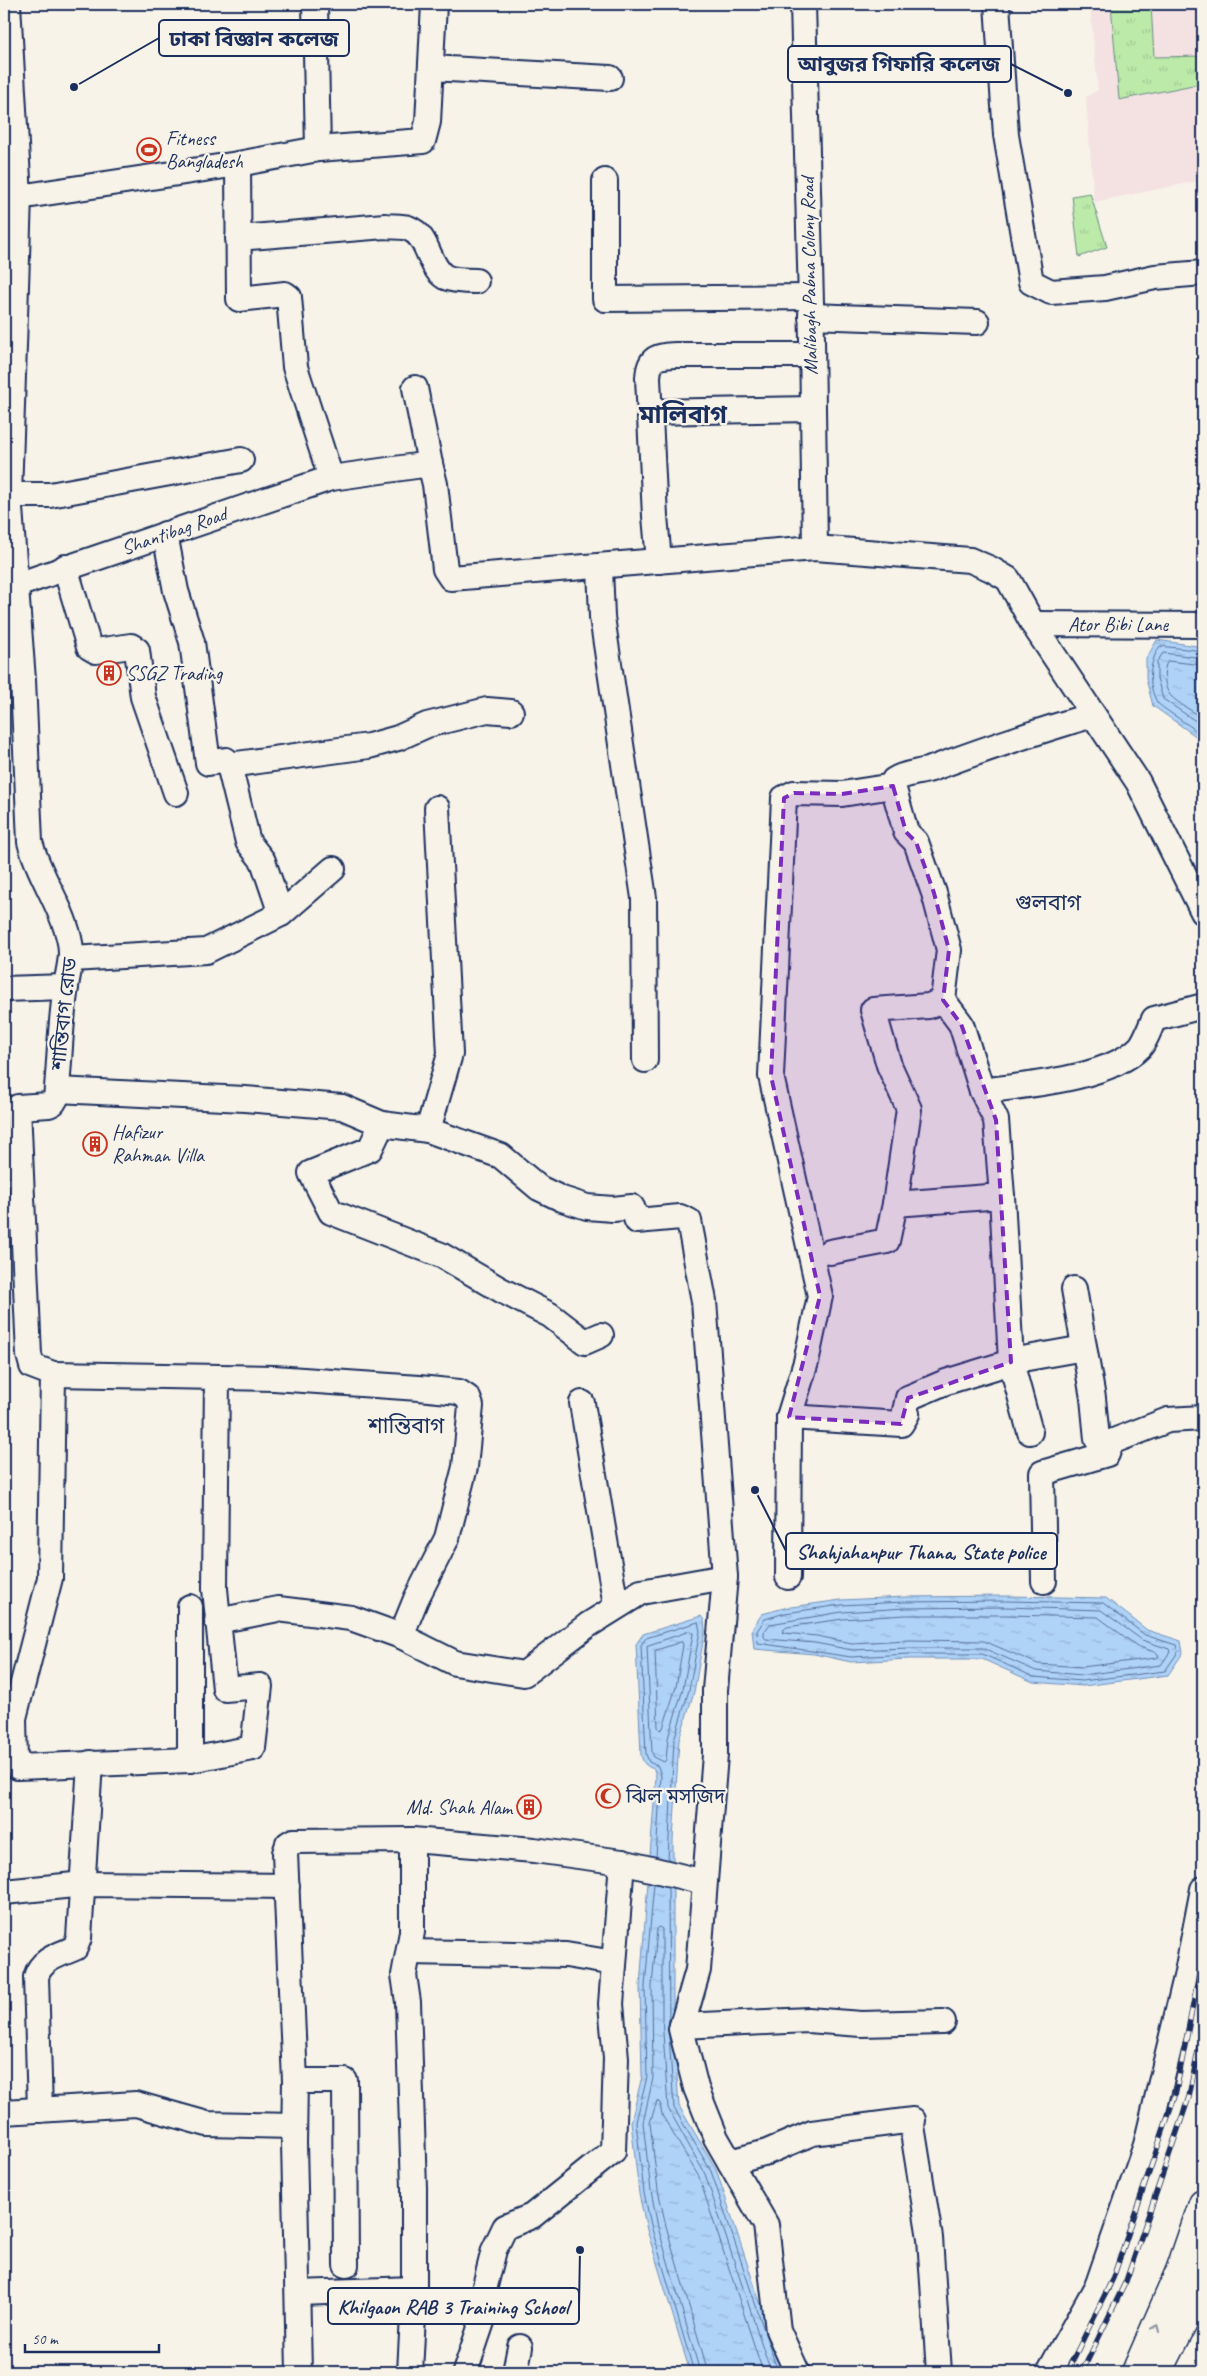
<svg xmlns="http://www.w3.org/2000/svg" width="1207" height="2376" viewBox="0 0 1207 2376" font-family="Caveat,'Noto Sans Bengali',sans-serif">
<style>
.built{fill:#f4e1e2}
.park{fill:url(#park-tufts);stroke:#6b8c84}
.water{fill:url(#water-ripples);stroke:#7491ba}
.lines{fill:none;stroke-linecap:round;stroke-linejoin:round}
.shore{stroke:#56709b;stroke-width:1}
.minor-casing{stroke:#1b2f5e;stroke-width:28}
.major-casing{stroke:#1b2f5e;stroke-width:31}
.minor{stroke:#f7f3e8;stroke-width:24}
.major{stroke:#f7f3e8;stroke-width:28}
.rail-casing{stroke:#1b2f5e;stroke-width:5.5}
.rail{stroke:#f7f3e8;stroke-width:4;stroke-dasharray:11;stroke-linecap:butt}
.oneway{stroke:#8991a3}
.marked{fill:#7b2cbf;fill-opacity:0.2;stroke:#7b2cbf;stroke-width:4;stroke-dasharray:10 6;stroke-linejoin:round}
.labels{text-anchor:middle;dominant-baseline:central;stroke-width:4.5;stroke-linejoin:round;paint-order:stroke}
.poi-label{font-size:20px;fill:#1b2f5e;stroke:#f7f3e8;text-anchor:start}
.street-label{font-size:20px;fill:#1b2f5e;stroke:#f7f3e8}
.quarter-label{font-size:22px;fill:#1b2f5e;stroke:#f7f3e8}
.district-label{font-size:25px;font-weight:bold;fill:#1b2f5e;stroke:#f7f3e8}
.leader{fill:none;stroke:#1b2f5e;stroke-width:2}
.callout-dot{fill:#1b2f5e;stroke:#f7f3e8;stroke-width:2}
.callout{fill:#f7f3e8;stroke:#1b2f5e;stroke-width:2}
.callout-label{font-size:21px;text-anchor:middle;font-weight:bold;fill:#1b2f5e}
</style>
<defs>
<pattern id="park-tufts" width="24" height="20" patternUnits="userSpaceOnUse" patternTransform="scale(1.25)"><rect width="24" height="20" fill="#bbeaa9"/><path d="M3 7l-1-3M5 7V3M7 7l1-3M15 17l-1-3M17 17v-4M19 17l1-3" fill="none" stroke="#a0c994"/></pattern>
<pattern id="water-ripples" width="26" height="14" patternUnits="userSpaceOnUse" patternTransform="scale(1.25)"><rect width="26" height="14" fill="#afd2f7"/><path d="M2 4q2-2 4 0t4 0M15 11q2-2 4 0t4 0" fill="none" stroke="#96b5d6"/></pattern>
</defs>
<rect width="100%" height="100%" fill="#f7f3e8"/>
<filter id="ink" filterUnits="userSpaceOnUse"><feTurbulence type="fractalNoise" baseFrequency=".02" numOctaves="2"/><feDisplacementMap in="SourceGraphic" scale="10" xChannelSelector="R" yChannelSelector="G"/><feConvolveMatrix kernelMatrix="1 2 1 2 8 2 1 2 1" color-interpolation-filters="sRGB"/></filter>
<g filter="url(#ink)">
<polygon class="built" points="1090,4 1203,4 1203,180 1094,202 1086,97 1098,90"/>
<g class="park">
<polygon points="1111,4 1151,4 1154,57 1202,56 1203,83 1119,100"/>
<polygon points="1090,193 1107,247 1079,257 1072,196"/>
</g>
<g class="water">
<polygon points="1157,640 1203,647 1203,737 1197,737 1153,706 1146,679 1146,659"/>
<polygon points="1007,1596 1106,1598 1147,1630 1181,1641 1183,1653 1168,1675 1083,1686 1033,1682 982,1659 909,1659 851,1662 814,1654 754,1649 752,1629 762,1614 784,1608 841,1600 905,1597"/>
<path d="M 701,1616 L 704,1620 L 705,1631 L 694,1692 L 679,1740 L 673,1840 L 673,2017 L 679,2106 L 716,2169 L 783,2372 L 690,2372 L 647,2230 L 639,2194 L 631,2122 L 642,2076 L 640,1986 L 656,1777 L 654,1769 C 645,1766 643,1763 641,1755 L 636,1644 L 643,1634 Z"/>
</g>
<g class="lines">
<g class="shore">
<path d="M 1203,651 L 1160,646 C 1149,662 1147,684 1157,702 C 1160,707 1191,726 1198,732 L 1203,732"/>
<polyline points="1203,658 1163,653 1157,662 1157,678 1163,699 1203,726"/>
<path d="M 1203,665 L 1168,661 C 1162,668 1164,688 1170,695 C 1178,704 1193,711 1203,718"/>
<polygon points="1006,1601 1103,1603 1145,1635 1176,1645 1178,1652 1165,1671 1082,1681 1034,1677 982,1654 909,1654 851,1657 758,1643 757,1631 765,1619 785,1613 841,1605 905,1602"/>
<polygon points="1006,1607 1101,1610 1142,1640 1169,1649 1170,1652 1161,1665 1082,1675 1036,1671 983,1648 909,1648 852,1650 815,1643 766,1639 764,1637 764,1632 770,1624 842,1612 906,1608"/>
<polygon points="906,1615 1006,1615 1098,1617 1137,1646 1157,1653 1159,1656 1156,1658 1082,1667 1038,1664 984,1641 909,1640 852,1643 817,1636 784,1633 782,1631 787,1627 843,1619"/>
<polygon points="691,1631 693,1634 683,1689 668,1738 666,1760 664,1762 654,1757 652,1753 647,1646"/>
<polygon points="682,1642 683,1645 676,1687 663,1728 660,1730 658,1727 655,1651"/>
<polyline points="656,1857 661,1776 658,1766 649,1762 646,1754 641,1645 646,1638 698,1622 700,1631 689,1690 674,1740 668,1860"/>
<polyline points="654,1883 645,1986 647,2077 636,2122 644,2193 652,2229 694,2372"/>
<polyline points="668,1887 669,2025"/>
<polyline points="669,2036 674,2108 711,2171 778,2372"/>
<polyline points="700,2372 658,2227 651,2191 643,2123 653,2078 652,1986 657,1929 659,1927 662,1929 662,2017 668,2108 705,2174 771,2372"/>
<polyline points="708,2372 666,2226 658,2190 650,2123 657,2101 660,2103 662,2115 699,2177 763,2372"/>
</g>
<g class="minor-casing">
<g id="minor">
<path d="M 8,4 L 19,197 L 9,495 L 23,680 L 30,842 C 39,876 61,904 69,938 C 74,956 68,970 66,987 C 60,1024 60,1061 56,1098 L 53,1103 L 49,1105 L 18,1107 L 29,1355 L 32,1366 L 53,1374 L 50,1578 L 14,1718 L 15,1763 L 18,1767 L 190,1760 L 253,1748 L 260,1686 L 225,1689 L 215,1589 L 217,1377"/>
<polyline points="315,4 318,149"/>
<polyline points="803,4 812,339 815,548"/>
<polyline points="997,4 1006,135 1031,282 1051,292 1105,288 1155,277 1203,273"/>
<polyline points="431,68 610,78"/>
<polyline points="238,164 239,299 285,294 289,297 295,367 331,478 430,464 435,484 445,569 451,578 815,548 970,560 991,569 1008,579 1033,624 1138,782 1203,912"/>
<polyline points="605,181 605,299 810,297"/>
<polyline points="19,197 238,164 318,149 423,141 428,122 434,4"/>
<path d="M 238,238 L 385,226 C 392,227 402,226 408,228 C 430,236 427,266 445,277 C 454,281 467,281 476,281"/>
<polyline points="811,316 977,322"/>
<polyline points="415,388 430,464"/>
<polyline points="650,412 812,409"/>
<polyline points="9,495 50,495 241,460"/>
<polyline points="165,534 176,591 192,642 208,763 226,760 229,765"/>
<path d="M 659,561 L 655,516 L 648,378 C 649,356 658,356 677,355 L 811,355"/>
<polyline points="65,567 89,647 96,651 131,646 137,650 143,697 176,793"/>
<polyline points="600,567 602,617 644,898 645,1060"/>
<polyline points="17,585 331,478"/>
<polyline points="1033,624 1203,625"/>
<path d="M 893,786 L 894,780 C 905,773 919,773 931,769 C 985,749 1038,731 1093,715"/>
<polyline points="281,914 263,861 248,842 229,765 369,746 398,738 427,725 487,710 511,712"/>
<polyline points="72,959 206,951 281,914 333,869"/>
<polyline points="4,989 66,987"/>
<polyline points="943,1000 961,1024 982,1091 996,1120 1002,1196 1011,1362 1030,1432"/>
<polyline points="57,1090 245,1099 342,1107 382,1124"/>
<path d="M 982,1091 C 1025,1085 1109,1079 1140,1047 C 1146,1040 1150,1027 1154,1019 L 1203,1006"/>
<polyline points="428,1130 450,1054 437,808"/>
<polyline points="895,1204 1002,1196"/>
<polyline points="1074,1289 1093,1398 1097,1439 1103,1443 1111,1442 1168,1420 1203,1418"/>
<polyline points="601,1335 585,1342 550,1315 501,1290 441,1255 331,1212 311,1173 370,1149 382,1124 428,1130 501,1156 539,1188 562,1199 587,1207 613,1209 632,1207 637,1221 680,1217 689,1221 704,1301 725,1577 715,1690 715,1755 698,1970 681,2029 696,2088 716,2138 766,2225 778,2330 797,2372"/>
<polyline points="1011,1361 1084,1348"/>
<polyline points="53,1374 274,1378 419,1388 459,1392 468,1398 471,1406 465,1467 447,1538 416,1599 401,1636"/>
<polyline points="582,1403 616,1606"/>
<polyline points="789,1417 901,1424 907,1414 905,1411 908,1398 946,1382 1011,1362"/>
<polyline points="788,1577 789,1417 806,1362 820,1296 771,1076 784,798 794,793 842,794 893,786 906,832 916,842 934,893 949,950 943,1000 929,1006 873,1010 889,1065 909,1109 895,1204 887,1241 830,1252"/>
<polyline points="1044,1581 1042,1473 1107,1454 1111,1442"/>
<polyline points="217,1621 278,1609 351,1618 401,1636 455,1663 524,1674 588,1625 641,1592 725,1577"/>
<polyline points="190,1760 190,1607"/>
<polyline points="4,1892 84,1884 287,1886"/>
<polyline points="409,1952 566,1955 614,1963"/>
<polyline points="682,2026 808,2020 861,2024 943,2022"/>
<polyline points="295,2081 345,2081 346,2265"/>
<path d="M 40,2110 L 36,1977 C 41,1959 59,1955 75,1948 L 79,1938 L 90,1763"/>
<polyline points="4,2112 136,2104 207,2124 294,2126"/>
<polyline points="730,2162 767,2152 812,2133 913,2120 912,2126 930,2238 939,2372"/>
<polyline points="298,2293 414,2289"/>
<polyline points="299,2372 294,2143 295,2081 285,1853 288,1844 293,1841 412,1840 534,1850 622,1862 704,1882"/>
<polyline points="410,2372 414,2297 414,2188 408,2002 404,1975 412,1932 412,1840"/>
<polyline points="465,2372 485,2313 485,2286 494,2250 505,2227 532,2216 613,2151 616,2058 611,2004 622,1862"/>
<polyline points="515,2372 520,2347"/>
<polyline points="1049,2372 1098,2284 1146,2145 1186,1977 1203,1889"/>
</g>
</g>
<g class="major-casing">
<g id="major">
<polyline points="1136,2372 1180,2271 1203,2204"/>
<polyline points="1158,2372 1183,2323 1203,2272"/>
</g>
</g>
<use href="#minor" class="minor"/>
<use href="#major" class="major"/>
<g class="rail-casing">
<g id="rail">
<polyline points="1067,2372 1113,2278 1175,2096 1203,1954"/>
<polyline points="1082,2372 1126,2281 1189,2097 1203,2026"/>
</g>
</g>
<use href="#rail" class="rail"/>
</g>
<defs><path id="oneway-chevron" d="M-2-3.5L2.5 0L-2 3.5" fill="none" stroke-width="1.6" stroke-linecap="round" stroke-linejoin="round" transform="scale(1.25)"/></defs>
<use class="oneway" href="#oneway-chevron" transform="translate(1156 2328) rotate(-67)"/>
</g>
<path class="marked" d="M 893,786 L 906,832 L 916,842 L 934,893 L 949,950 L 943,1000 L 961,1024 L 996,1120 L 1011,1362 L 908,1398 L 901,1424 L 789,1417 L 820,1296 L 771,1076 L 784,798 L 794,793 L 842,794 Z"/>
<defs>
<g id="stadium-ring" transform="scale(1.25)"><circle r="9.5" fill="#f7f3e8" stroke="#c8321e" stroke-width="1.5"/><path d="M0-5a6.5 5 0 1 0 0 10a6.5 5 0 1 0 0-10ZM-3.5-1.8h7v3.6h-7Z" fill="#c8321e"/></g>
<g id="building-ring" transform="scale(1.25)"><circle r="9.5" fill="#f7f3e8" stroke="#c8321e" stroke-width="1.5"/><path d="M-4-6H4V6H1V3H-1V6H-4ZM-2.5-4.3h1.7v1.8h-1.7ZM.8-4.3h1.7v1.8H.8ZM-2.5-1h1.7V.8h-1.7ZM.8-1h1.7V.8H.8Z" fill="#c8321e"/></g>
<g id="mosque-ring" transform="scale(1.25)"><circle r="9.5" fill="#f7f3e8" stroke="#c8321e" stroke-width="1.5"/><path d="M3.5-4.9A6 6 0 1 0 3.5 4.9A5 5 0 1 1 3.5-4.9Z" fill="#c8321e"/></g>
</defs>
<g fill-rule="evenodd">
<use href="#stadium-ring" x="149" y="150"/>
<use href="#building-ring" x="109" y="673"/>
<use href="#building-ring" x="95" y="1144"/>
<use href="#mosque-ring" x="608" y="1796"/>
<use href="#building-ring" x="529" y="1807"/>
</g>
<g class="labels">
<g class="poi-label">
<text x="166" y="138">Fitness<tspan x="166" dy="23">Bangladesh</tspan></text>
<text x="126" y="673">SSGZ Trading</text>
<text x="112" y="1132">Hafizur<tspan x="112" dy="23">Rahman Villa</tspan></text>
<text x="626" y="1796">ঝিল মসজিদ</text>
<text x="512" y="1807" text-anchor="end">Md. Shah Alam</text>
</g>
<g class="street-label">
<text transform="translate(809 276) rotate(-91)">Malibagh Pabna Colony Road</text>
<text transform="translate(174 531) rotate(-19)">Shantibag Road</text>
<text x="1118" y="624">Ator Bibi Lane</text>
<text transform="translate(64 1014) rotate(-84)">শান্তিবাগ রোড</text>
</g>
<g class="quarter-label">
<text x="1048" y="903">গুলবাগ</text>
<text x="406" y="1426">শান্তিবাগ</text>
</g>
<g class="district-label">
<text x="683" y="415">মালিবাগ</text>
</g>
</g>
<path class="leader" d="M74 87L159 38M1068 93L1011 64M755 1490L786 1551M580 2250L579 2306"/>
<g class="callout-dot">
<circle cx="74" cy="87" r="5"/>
<circle cx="1068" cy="93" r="5"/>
<circle cx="755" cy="1490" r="5"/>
<circle cx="580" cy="2250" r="5"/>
</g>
<g class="callout">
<rect x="159" y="20" width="190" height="36" rx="5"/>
<rect x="788" y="46" width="223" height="36" rx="5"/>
<rect x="786" y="1533" width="271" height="36" rx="5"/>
<rect x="328" y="2288" width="251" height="36" rx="5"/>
</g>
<g class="callout-label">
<text x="254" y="46">ঢাকা বিজ্ঞান কলেজ</text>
<text x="899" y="71">আবুজর গিফারি কলেজ</text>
<text x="921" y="1559">Shahjahanpur Thana, State police</text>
<text x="453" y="2314">Khilgaon RAB 3 Training School</text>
</g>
<rect width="1207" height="2376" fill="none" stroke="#f7f3e8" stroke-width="20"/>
<rect x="10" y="10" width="1187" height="2356" fill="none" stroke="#1b2f5e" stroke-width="2" filter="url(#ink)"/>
<path d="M25 2344v8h134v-8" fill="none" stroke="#1b2f5e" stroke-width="2.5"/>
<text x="32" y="2344" font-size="15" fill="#1b2f5e" stroke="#f7f3e8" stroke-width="4" paint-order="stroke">50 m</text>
</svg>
